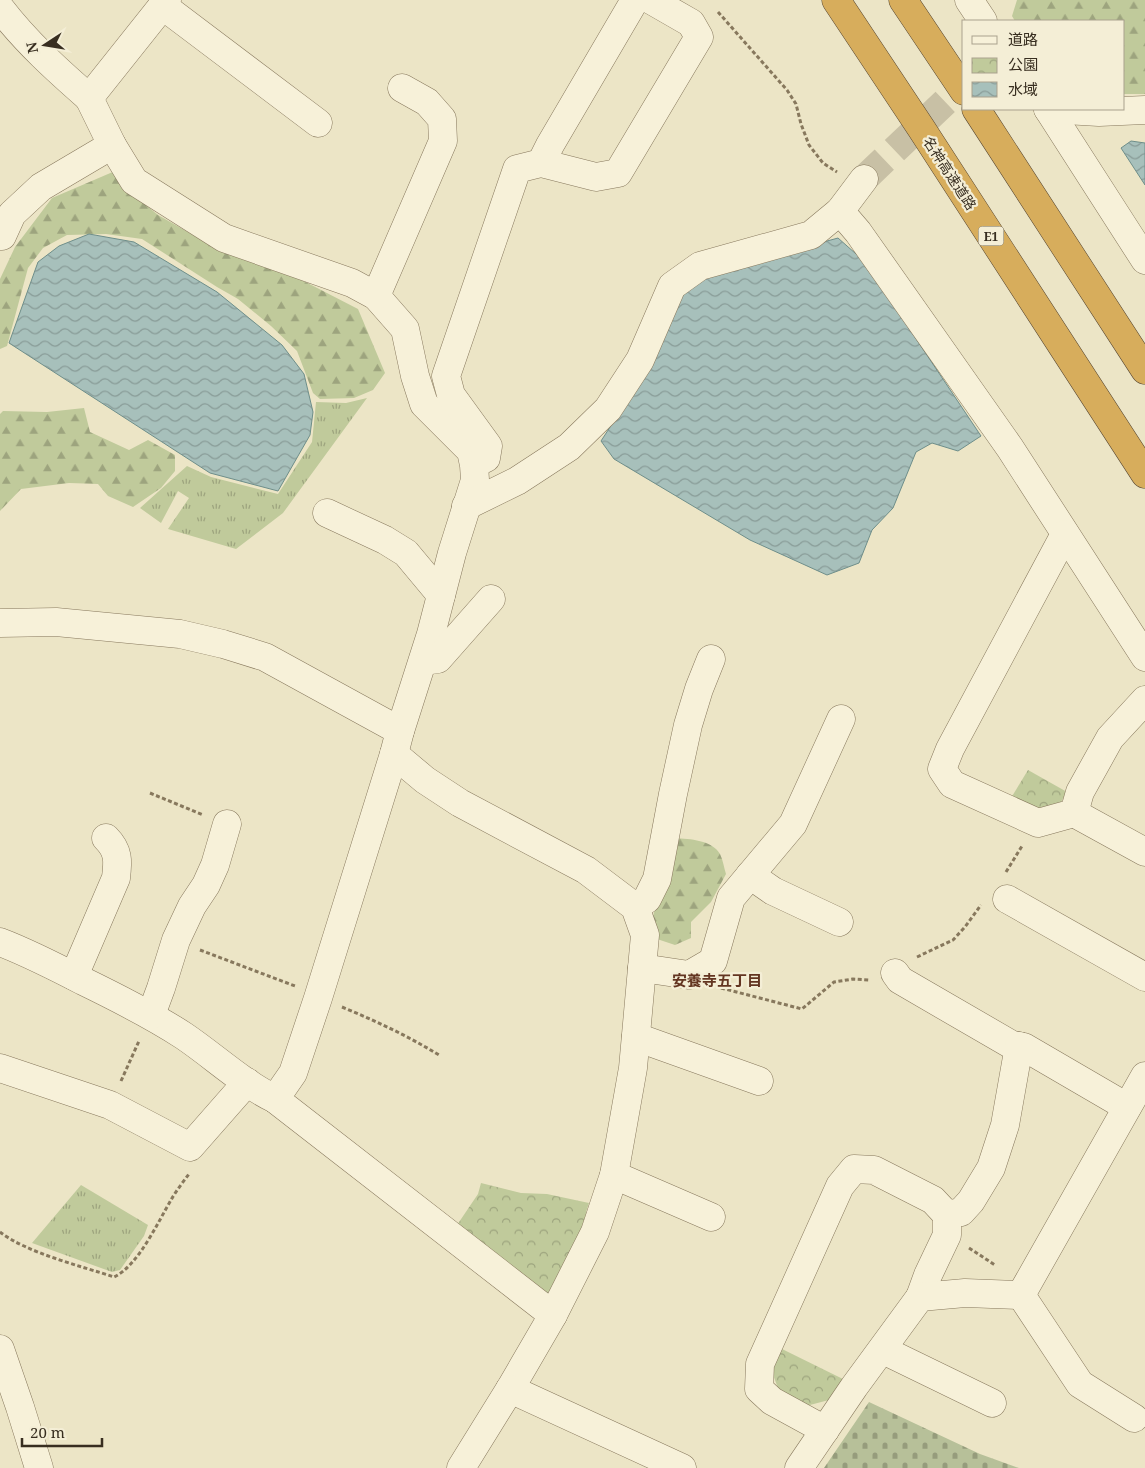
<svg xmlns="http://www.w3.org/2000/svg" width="1145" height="1468" viewBox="0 0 1145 1468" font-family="'Noto Serif','Noto Sans JP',serif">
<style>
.grass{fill:url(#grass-tufts)}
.forest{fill:url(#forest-firs)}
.cemetery{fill:url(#cemetery-stones)}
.park{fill:url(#park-crowns)}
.water{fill:url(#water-waves);stroke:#6e8e8a}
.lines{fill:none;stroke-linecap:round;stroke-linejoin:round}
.minor-tunnel{stroke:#c8c0a5;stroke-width:28;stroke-dasharray:28 14;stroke-linecap:butt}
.minor-casing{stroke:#87785d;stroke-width:29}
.highway-casing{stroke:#554531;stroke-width:29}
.path{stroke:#87785d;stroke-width:3;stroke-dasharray:4 2.5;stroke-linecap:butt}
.minor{stroke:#f7f1d9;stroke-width:28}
.highway{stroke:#d7ad5c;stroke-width:28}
.labels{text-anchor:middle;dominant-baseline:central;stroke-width:4.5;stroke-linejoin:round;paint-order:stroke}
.shield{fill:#f4eed6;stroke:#706857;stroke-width:1}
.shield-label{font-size:12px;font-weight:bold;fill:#382e20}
.street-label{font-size:14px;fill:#382e20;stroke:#f4eed6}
.neighbourhood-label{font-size:15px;font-weight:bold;fill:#633521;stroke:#f4eed6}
</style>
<defs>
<pattern id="grass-tufts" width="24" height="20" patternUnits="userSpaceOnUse" patternTransform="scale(1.25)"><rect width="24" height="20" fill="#c0ca9b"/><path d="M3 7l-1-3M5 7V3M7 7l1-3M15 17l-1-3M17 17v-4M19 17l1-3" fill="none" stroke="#9da47e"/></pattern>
<pattern id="forest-firs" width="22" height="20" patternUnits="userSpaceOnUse" patternTransform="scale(1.25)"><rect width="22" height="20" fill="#c0ca9b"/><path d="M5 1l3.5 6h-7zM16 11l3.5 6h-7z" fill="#9da47e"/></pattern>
<pattern id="cemetery-stones" width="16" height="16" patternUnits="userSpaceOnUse" patternTransform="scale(1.25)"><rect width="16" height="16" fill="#b7c099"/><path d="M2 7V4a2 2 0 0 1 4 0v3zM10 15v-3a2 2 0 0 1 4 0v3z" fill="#969c7c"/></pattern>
<pattern id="park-crowns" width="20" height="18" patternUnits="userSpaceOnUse" patternTransform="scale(1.25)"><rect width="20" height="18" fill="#c0ca9b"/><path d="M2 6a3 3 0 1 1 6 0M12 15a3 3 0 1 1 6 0" fill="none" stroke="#9da47e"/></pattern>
<pattern id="water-waves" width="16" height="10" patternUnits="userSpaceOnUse" patternTransform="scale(1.25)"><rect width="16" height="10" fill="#a7c0bb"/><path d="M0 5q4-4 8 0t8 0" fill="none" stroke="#899c98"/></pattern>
</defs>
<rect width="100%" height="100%" fill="#ece5c6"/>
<g class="grass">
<polygon points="367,398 283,513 236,549 168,529 189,498 178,491 161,523 140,508 187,466 211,477 278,494 312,442 316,402 346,403"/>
<polygon points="81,1185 148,1225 144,1236 120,1270 112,1272 32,1243"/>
</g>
<g class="forest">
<polygon points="1017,0 1145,0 1145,94 1124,94 1124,21 1015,21 1012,16"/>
<polygon points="115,171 129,191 158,215 223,252 290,274 358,309 385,373 373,390 354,398 320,399 313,393 297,351 271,326 238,299 217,287 142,239 106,234 67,235 43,248 28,268 7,346 0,349 0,279 15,247 52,198"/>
<polygon points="84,408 90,432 129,450 148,440 175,455 175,471 161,488 133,507 108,496 98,484 69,483 21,489 0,511 0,414 3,411 47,412"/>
<path d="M 675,838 C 690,839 712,840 720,854 C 723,860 724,868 726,874 L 711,902 L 691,922 L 691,938 L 675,945 L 651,937 L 650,927 Z"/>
</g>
<polygon class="cemetery" points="869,1402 980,1454 1019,1468 824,1468"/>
<g class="park">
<polygon points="1028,770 1067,792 1058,807 1042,813 1011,798"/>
<polygon points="481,1183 521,1193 547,1194 589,1203 586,1212 592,1214 554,1294 542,1295 455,1228 478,1194"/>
<polygon points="782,1349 845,1380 829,1400 806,1406 779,1391 771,1369"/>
</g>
<g class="water">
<polygon points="1131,141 1145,143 1145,185 1121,148"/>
<polygon points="89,234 134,242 217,292 282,345 304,374 313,412 310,435 278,491 210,473 9,343 38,262 59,246"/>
<polygon points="838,238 864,261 981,436 958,451 932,443 916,452 893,508 872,530 859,563 827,575 750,540 614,459 601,441 640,381 680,296 701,278 769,257"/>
</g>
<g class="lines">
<polyline class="minor-tunnel" points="864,179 964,84"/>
<g class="minor-casing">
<g id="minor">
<polyline points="969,0 983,21"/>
<polyline points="163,6 318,123"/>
<path d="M 0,8 C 26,42 57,70 89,98 L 167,0"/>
<polyline points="89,98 112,145 134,181 224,238 352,283 376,296 405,329 415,376 424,404 471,451 474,465 475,480 452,553 431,634 400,731 394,754 318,998 293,1073 275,1099"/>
<polyline points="1048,109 1145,260"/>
<polyline points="1048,109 1099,112 1145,110"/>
<polyline points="541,163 550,145 635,0"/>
<polyline points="840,211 858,232 1010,448 1145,657"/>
<polyline points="2,236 12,214 41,187 112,145"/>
<polyline points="376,296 443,141 442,119 427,102 402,88"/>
<polyline points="482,460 486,458 488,446 451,395 446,376 517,169 541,163 596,177 618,173 699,37 691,23 651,0"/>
<polyline points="466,506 517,481 569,447 608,409 640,360 672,286 700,266 811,235 840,211 864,179"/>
<polyline points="327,513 385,540 406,553 441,595"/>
<polyline points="1065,534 950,749 942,769 952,784 1038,823 1074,813 1080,792 1110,738 1145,700"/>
<polyline points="0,623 56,622 180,634 223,644 265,657 400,731"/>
<polyline points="423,661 438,659 491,599"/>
<polyline points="394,754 425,780 460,803 586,870 635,907 645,935 633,1068 614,1175 595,1232 553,1315 510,1389 461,1468"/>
<polyline points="1074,813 1145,852"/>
<polyline points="750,875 773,891 839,922"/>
<polyline points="1007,899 1145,977"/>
<polyline points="635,907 647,899 657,879 673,794 688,725 699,689 711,659"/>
<path d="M 0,942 C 29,953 56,967 83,981 C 118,998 152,1015 184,1036 C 215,1057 242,1083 275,1099 L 553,1315"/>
<polyline points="642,968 689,975 713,961 731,898 793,824 841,719"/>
<polyline points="895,973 900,980 1012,1045 1024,1047 1127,1107"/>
<path d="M 74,976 L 116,878 C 118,861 119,851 106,838"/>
<polyline points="151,1015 161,988 176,940 192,906 206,885 215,865 227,824"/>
<polyline points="636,1037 759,1081"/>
<polyline points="0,1068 110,1105 190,1147 247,1082"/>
<polyline points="614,1175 711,1217"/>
<polyline points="947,1215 961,1212 971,1201 991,1168 1005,1125 1019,1046"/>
<polyline points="1021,1295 1145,1076"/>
<polyline points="1021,1295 1080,1384 1134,1418"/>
<polyline points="0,1349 20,1407 39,1468"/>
<polyline points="883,1350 992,1403"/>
<polyline points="510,1389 682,1468"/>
<polyline points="825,1430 772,1401 759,1389 760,1364 840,1186 854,1169 874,1170 933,1200 947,1215 947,1235 928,1275 920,1297"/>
<polyline points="799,1468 854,1387 920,1297 965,1293 1021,1295"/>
</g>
</g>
<g class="highway-casing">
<g id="highway">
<polyline points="836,0 921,128 1145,474"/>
<polyline points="903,0 964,91"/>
<polyline points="976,109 1145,370"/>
</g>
</g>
<g class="path">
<polyline points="718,12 787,90 796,104 801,124 809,145 823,163 837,172"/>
<polyline points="150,793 203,815"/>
<polyline points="1006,872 1022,846"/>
<polyline points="200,950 295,986"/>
<polyline points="917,957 953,940 965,927 981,905"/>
<polyline points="721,988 802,1009 834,982 853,979 870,980"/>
<path d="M 342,1007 C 376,1021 408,1036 439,1055"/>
<polyline points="121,1081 139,1041"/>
<path d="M 0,1232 C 27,1253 81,1266 114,1277 C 138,1266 158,1222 171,1200 C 176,1191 183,1182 189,1174"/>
<polyline points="969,1248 995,1265"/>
</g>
<use href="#minor" class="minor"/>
<use href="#highway" class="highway"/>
</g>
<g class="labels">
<rect class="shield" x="978.5" y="226.5" width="25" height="19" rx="4"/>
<g class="shield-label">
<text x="991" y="236">E1</text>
</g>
<g class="street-label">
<text transform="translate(950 173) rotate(57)">名神高速道路</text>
</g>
<g class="neighbourhood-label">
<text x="717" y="980">安養寺五丁目</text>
</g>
</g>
<rect x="962" y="20" width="162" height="90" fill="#f4eed6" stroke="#a9a18d"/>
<rect x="972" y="36" width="25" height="8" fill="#f7f1d9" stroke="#a9a18d"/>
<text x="1008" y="45" font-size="15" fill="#382e20">道路</text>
<rect x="972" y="58" width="25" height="15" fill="url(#park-crowns)" stroke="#a9a18d"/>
<text x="1008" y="70" font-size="15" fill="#382e20">公園</text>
<rect x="972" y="82" width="25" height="15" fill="url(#water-waves)" stroke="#a9a18d"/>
<text x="1008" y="95" font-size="15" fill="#382e20">水域</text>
<g transform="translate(45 45) rotate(258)" stroke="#f4eed6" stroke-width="4" paint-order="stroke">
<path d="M0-4L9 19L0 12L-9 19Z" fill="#382e20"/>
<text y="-8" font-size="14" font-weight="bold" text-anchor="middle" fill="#382e20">N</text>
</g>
<path d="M22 1438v8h80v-8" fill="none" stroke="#382e20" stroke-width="2.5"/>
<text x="30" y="1438" font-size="15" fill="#382e20" stroke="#f4eed6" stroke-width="4" paint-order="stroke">20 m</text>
</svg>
